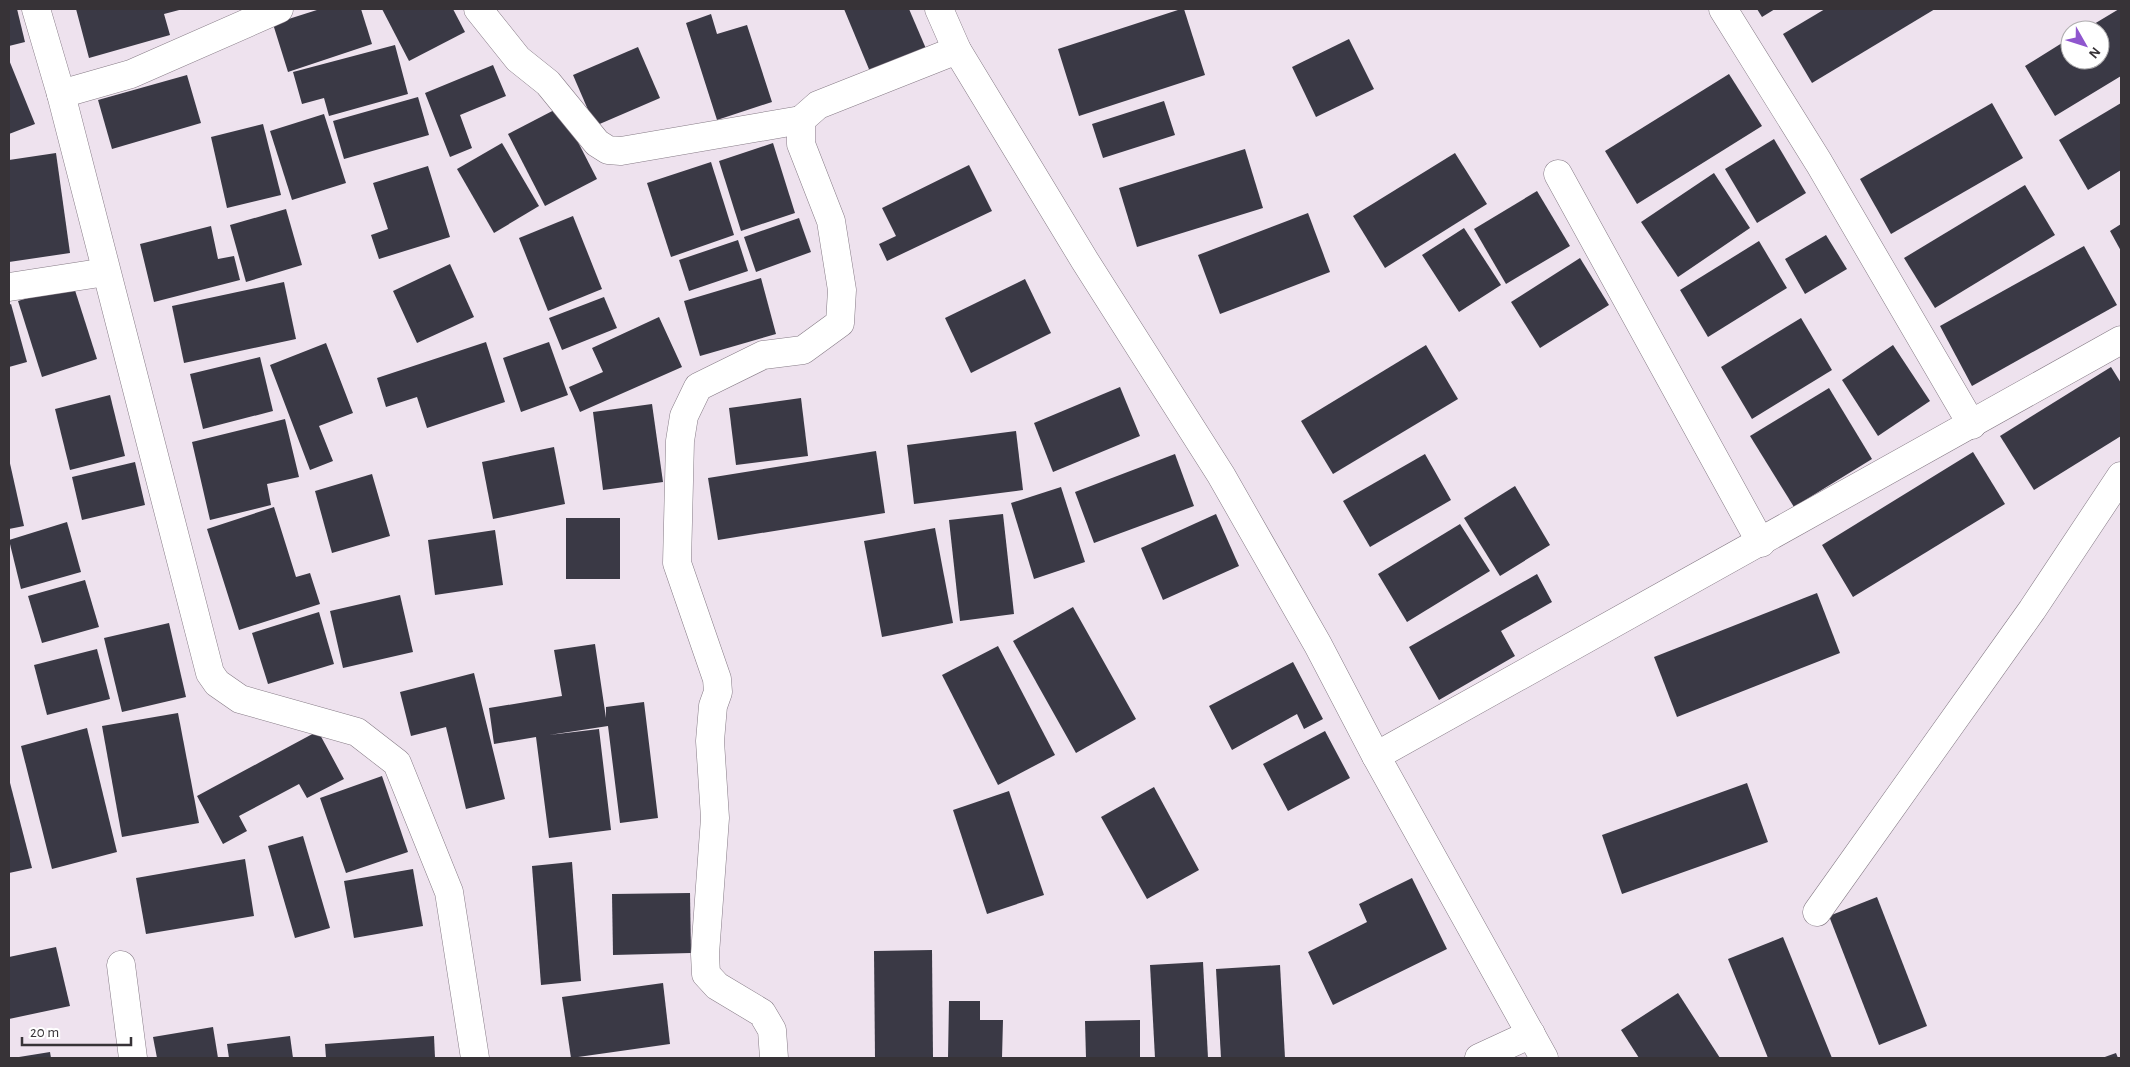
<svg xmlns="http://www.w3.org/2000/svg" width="2130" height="1067" viewBox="0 0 2130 1067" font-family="'Alegreya Sans',sans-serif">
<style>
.building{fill:#3a3945}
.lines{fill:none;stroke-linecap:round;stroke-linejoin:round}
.minor-casing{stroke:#867b86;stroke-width:29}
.minor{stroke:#fff;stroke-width:28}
</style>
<rect width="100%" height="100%" fill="#eee2ee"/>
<g class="building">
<polygon points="9,9 17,9 25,42 9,46"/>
<polygon points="76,9 183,9 164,14 170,35 89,58"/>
<polygon points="320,9 361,9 372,44 288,72 273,24"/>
<polygon points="382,9 453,9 465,32 409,61"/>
<polygon points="844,9 909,9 927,51 871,74"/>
<polygon points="1181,9 1184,9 1205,75 1079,116 1058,49"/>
<polygon points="1757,9 1775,9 1762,17"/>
<polygon points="1825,9 1935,9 1812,83 1783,34"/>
<polygon points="2119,9 2121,9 2121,76 2055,116 2025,66 2070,38 2070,60 2100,60 2100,30 2084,30"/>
<polygon points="711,14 717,34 747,25 772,102 717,120 686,23"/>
<polygon points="1349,39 1374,89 1316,117 1292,67"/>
<polygon points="395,45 408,94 329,116 324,98 302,104 293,72"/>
<polygon points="638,47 660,98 595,126 573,75"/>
<polygon points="9,60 35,124 9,134"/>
<polygon points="493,65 506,96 460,115 472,148 450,157 425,93"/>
<polygon points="1729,74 1762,126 1637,204 1605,151"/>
<polygon points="187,75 201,123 112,149 98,100"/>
<polygon points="418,97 429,135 344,159 333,121"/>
<polygon points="1164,101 1175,135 1103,158 1092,124"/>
<polygon points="1992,103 2023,158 1891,234 1860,179"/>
<polygon points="2121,103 2121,170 2088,190 2059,140"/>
<polygon points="560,107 597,179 545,206 508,134"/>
<polygon points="324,114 346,183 292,200 270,131"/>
<polygon points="263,124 281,195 227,208 211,137"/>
<polygon points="1774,139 1806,193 1757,223 1725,169"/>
<polygon points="502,143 539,206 494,233 457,169"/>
<polygon points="773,143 795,213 741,231 719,161"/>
<polygon points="1245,149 1263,208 1137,247 1119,188"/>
<polygon points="56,153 70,253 9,262 9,160"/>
<polygon points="1455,153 1487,204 1385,268 1353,216"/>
<polygon points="711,162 734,235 671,257 647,183"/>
<polygon points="969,165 992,211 887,261 879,244 896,236 882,208"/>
<polygon points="428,166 450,237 379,259 371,235 388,229 373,183"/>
<polygon points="1714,173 1750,228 1678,277 1641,222"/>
<polygon points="2025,185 2055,235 1935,308 1904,258"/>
<polygon points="1537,191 1570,246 1506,284 1474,229"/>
<polygon points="286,209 302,265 246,282 230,225"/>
<polygon points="1308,213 1330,272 1220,314 1198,255"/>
<polygon points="573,216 602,289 548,311 519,238"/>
<polygon points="799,218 811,252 756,272 744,237"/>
<polygon points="2121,224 2121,251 2110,231"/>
<polygon points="211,226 218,259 234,256 240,280 154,302 140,244"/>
<polygon points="1464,228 1501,285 1459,312 1422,255"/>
<polygon points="1826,235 1847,269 1805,294 1785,259"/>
<polygon points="738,240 748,271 689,291 679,260"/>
<polygon points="1759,241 1787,288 1708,337 1680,290"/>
<polygon points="2084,246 2117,305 1972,386 1940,326"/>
<polygon points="1580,258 1609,305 1540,348 1511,302"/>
<polygon points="450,264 474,317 417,343 393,291"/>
<polygon points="761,278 776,334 700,356 684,301"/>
<polygon points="1025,279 1051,333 971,373 945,318"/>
<polygon points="284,282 296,339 184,363 172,306"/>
<polygon points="73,284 97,359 42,377 18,301"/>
<polygon points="604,297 617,328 562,350 549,318"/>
<polygon points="11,304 27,362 9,367 9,305"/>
<polygon points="659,317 682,367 580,412 569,387 603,372 592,348"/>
<polygon points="1801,318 1832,370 1752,419 1721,367"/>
<polygon points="486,342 505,402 427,428 417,397 386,407 377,378"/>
<polygon points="549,342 568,395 521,412 503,358"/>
<polygon points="326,343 353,413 319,426 333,461 310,470 270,365"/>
<polygon points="1426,345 1458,399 1333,474 1301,421"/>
<polygon points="1893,345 1930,401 1878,436 1842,380"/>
<polygon points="260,357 273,411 203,429 190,374"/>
<polygon points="2111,367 2121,383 2121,436 2034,490 2000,436"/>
<polygon points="1120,387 1140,436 1053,472 1034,423"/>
<polygon points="1829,388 1872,459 1794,507 1750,436"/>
<polygon points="110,395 125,456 70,470 55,409"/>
<polygon points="801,398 808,456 736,465 729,408"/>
<polygon points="652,404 663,482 603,490 593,412"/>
<polygon points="285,419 299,477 267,484 271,505 210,520 192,442"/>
<polygon points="1016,431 1023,490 914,504 907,445"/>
<polygon points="554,447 565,504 493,519 482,462"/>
<polygon points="876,451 885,513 718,540 708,478"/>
<polygon points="1973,452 2005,504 1853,597 1822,545"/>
<polygon points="1175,454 1194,506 1094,543 1075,492"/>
<polygon points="1425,454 1451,500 1370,547 1343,501"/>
<polygon points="9,459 24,526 9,529"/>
<polygon points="135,462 145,505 82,520 72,477"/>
<polygon points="372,474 390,536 332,553 315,491"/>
<polygon points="1515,486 1550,545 1500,576 1464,518"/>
<polygon points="1061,487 1085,562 1034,579 1011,503"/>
<polygon points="274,507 296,577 310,573 320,604 239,630 207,529"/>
<polygon points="1003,514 1014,614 960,621 949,520"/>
<polygon points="1216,514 1239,566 1163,600 1141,548"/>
<rect x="566" y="518" width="54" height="61"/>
<polygon points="67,522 81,572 21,589 9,540"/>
<polygon points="1460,524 1490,571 1407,622 1378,574"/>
<polygon points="935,528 953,623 882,637 864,541"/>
<polygon points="495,530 503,585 435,595 428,540"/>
<polygon points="1537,574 1552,602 1501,631 1515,656 1439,700 1409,647"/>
<polygon points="85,580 99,627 42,643 28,596"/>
<polygon points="1817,593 1840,653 1677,717 1654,657"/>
<polygon points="400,595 413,652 343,668 330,611"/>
<polygon points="1073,607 1136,719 1076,753 1013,641"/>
<polygon points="319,612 334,664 268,684 252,633"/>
<polygon points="169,623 186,697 122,712 104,638"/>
<polygon points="595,644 606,718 606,707 644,702 658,818 620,823 608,726 549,735 599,729 611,830 549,838 536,737 494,744 489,708 562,696 554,650"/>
<polygon points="998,646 1055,755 998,785 942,675"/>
<polygon points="97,649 110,699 47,715 34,665"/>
<polygon points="1293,662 1323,719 1304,729 1297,714 1232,750 1209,706"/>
<polygon points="474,673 505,799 466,809 446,727 411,736 400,692"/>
<polygon points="178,713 199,823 122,837 102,726"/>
<polygon points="87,728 117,852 52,869 21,746"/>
<polygon points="318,731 344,779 307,798 299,784 239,816 247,831 223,844 197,796"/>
<polygon points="1325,731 1350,778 1288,811 1263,764"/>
<polygon points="382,776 408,852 346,873 320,798"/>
<polygon points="9,779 32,868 9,873"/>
<polygon points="1747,783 1768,842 1622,894 1602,835"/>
<polygon points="1154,787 1199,870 1147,899 1101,817"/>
<polygon points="1009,791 1044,895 987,914 953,810"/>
<polygon points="303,836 330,928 295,938 268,846"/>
<polygon points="245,859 254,916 146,934 136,878"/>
<polygon points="572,862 581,981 541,985 532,866"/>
<polygon points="413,869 423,926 354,938 344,881"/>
<polygon points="1412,878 1447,949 1333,1005 1308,952 1367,922 1359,904"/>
<polygon points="690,893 691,953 613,955 612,894"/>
<polygon points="1877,897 1927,1026 1879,1045 1829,916"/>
<polygon points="1783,937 1832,1058 1768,1058 1728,959"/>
<polygon points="56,947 70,1006 9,1019 9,957"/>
<polygon points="932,950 933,1058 875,1058 874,951"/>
<polygon points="1203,962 1208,1058 1155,1058 1150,965"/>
<polygon points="1280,965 1285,1058 1221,1058 1216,969"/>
<polygon points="663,983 670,1044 571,1058 562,997"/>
<polygon points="1678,993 1720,1058 1639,1058 1621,1030"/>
<polygon points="949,1001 980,1001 980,1020 1003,1020 1002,1058 948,1058"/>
<polygon points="1140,1020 1140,1058 1086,1058 1085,1021"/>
<polygon points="213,1027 218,1058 157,1058 153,1037"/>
<polygon points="290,1036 293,1058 229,1058 227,1044"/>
<polygon points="434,1036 435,1058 326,1058 325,1044"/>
<polygon points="50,1052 51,1058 19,1058 19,1057"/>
<polygon points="2116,1053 2118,1058 2102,1058"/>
</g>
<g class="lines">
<g class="minor-casing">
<g id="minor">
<polyline points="36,9 61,94 210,673 217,683 240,699 357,732 397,763 449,892 475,1058"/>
<polyline points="478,9 518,59 548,83 597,143 608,150 621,151 801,120"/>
<polyline points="939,9 957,50 1085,261 1221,475 1318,645 1376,756 1544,1058"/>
<polyline points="1723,9 1819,163 1972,425"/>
<polyline points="61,94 131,74 279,9"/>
<polyline points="1558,174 1761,543"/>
<polyline points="9,287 106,272"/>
<polyline points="1376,756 2121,340"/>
<polyline points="1817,912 2032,610 2121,476"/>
<polyline points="121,965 133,1058"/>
<polyline points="774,1058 772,1030 762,1013 717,986 706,974 705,954 715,818 710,741 713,706 718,692 717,679 677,563 680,441 684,416 698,387 763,355 803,350 840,323 842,290 831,221 801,144 801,120 818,105 957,50"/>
<polyline points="1479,1058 1531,1034"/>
</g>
</g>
<use href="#minor" class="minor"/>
</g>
<rect width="2130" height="1067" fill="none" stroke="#373337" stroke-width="20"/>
<g transform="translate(2085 45) rotate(129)"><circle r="24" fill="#ffffff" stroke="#afadaf"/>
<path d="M0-4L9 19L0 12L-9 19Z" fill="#8f56ce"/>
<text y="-8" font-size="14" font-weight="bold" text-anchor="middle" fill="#373337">N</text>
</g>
<path d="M22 1037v8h109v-8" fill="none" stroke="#373337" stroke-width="2.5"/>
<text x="30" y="1037" font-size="15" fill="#373337" stroke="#ffffff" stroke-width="4" paint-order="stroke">20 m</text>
</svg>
